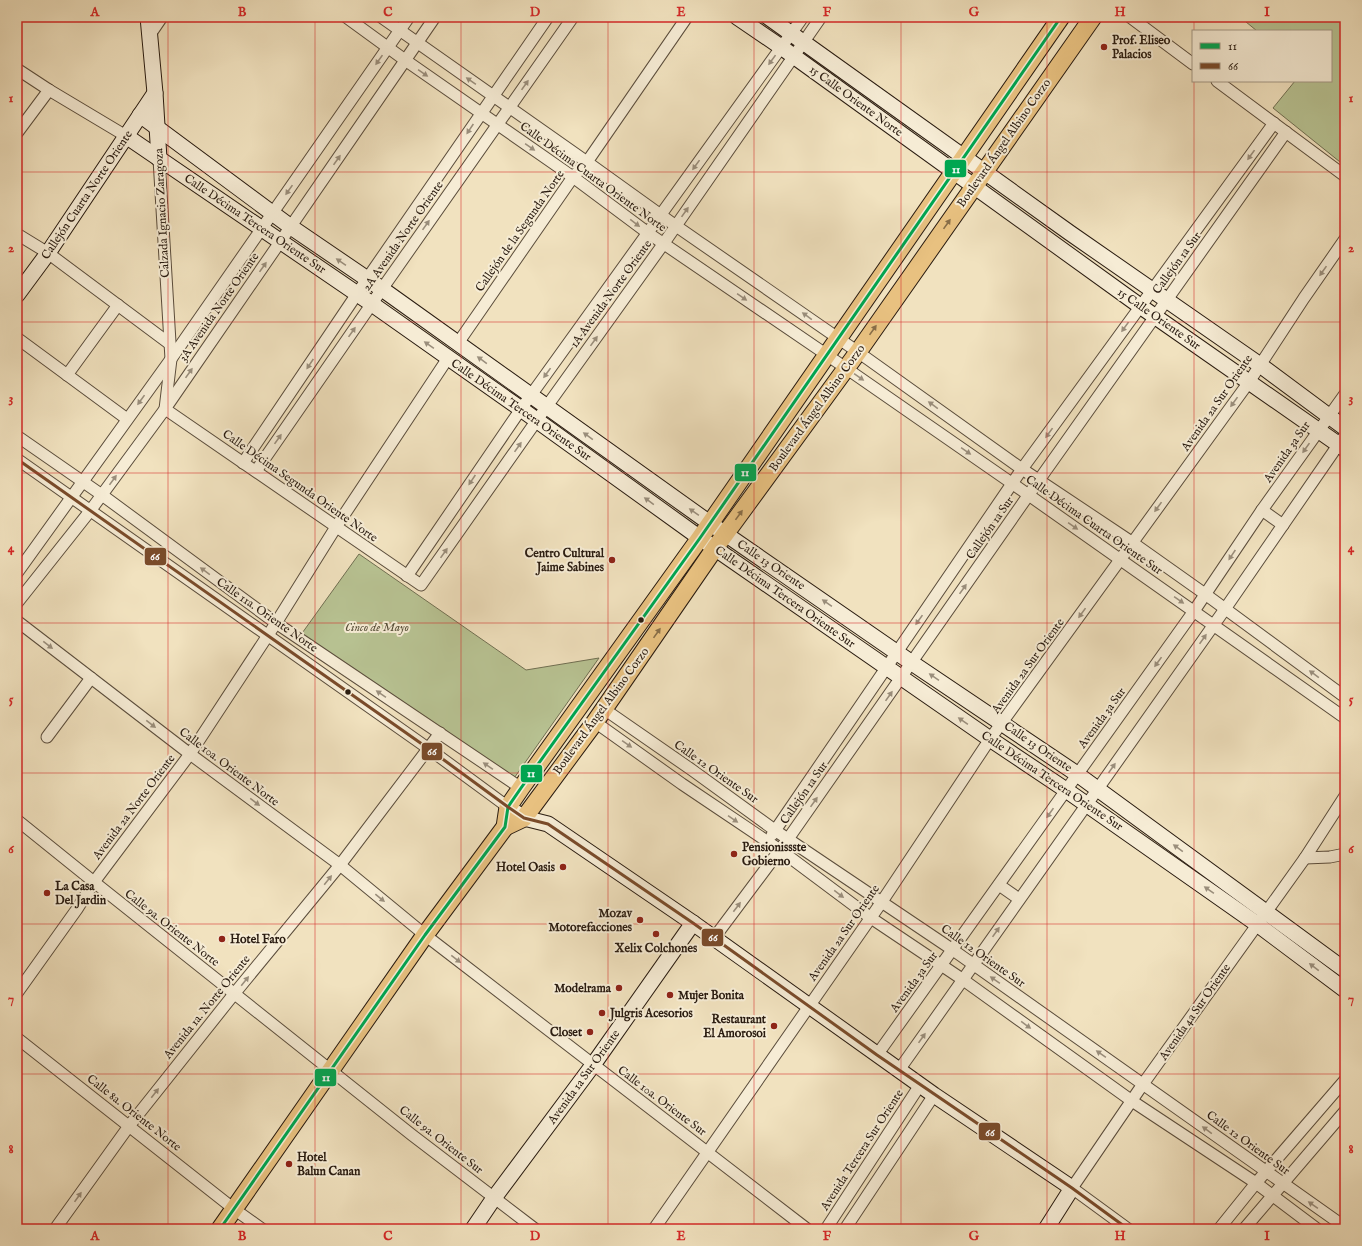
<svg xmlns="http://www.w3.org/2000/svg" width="1362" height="1246" viewBox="0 0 1362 1246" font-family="'IM FELL English',serif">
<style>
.park{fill:#b8c393;stroke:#706f52}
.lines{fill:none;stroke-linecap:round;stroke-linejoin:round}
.street-casing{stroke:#5b4d3c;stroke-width:13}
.secondary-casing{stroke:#291b10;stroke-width:17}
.primary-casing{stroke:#291b10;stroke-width:19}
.street{stroke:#f6ecd5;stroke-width:11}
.secondary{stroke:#f6ecd5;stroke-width:15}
.primary{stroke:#e8c180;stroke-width:17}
.bus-1-casing{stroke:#f6ecd5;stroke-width:6}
.bus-2-casing{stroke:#f6ecd5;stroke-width:6}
.bus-1{stroke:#00a651;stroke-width:3}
.bus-2{stroke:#7a4b2a;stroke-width:3}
.oneway{fill:#9a8e7c}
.oneway2{fill:#886e48}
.grid{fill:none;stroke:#d62828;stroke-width:1;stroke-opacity:0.55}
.poi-dot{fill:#8f2418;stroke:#f6ecd5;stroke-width:1.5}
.bus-dot{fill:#291b10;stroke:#f6ecd5;stroke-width:1.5}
.labels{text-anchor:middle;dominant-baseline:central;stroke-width:4;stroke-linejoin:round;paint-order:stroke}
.poi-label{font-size:12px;font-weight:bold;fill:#291b10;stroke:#f6ecd5;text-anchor:start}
.street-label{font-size:12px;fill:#291b10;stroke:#f6ecd5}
.park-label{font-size:12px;font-style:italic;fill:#544d37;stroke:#f6ecd5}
.line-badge{stroke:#f6ecd5;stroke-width:1.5}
.badge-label{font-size:11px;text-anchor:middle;font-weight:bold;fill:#fff}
.neatline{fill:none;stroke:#d62828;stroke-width:1.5}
.grid-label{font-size:13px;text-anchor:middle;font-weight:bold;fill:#d62828}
</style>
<rect width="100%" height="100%" fill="#f1e2bf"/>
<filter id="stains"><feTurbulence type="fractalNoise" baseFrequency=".005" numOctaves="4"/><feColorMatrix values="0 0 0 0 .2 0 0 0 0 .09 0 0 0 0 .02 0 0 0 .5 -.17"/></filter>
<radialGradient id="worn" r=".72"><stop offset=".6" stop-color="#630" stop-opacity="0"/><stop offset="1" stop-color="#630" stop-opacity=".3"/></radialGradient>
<g class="park">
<polygon points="1240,17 1345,17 1345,166 1273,108 1295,81 1331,81 1331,31 1257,31"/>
<polygon points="359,554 526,670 599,658 512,781 300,636"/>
</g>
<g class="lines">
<g class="street-casing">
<g id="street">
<polyline points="346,17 405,60 573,177 648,233 827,355 1013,484 1345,718"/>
<polyline points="381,17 587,162 676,226 858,352 1022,469 1133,543 1205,594 1345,697"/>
<polyline points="1130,17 1193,64"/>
<polyline points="149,36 162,17"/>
<polyline points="17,69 49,90 126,136"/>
<polyline points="1217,81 1345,176"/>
<polyline points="17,133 49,90"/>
<polyline points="159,159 171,359 165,409 421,585 537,420 664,243 821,17"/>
<polyline points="17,234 48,253 170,344"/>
<polyline points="17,338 127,419"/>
<polyline points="458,343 573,177 587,162 687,17"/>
<polyline points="67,375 118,305"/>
<polyline points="17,436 102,495 276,623 521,788"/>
<polyline points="17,459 429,749 508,807"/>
<polyline points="243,463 367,279 548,17"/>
<polyline points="256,471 382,289 573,17"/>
<polyline points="1262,510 1283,525"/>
<polyline points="17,573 171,359 409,17"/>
<polyline points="407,576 521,409 803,17"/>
<polyline points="17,603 90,511 165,409 435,17"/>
<polyline points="17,621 190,754 340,865 425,935 807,1229"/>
<polyline points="604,709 692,770 776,831 953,950 1345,1227"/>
<polyline points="595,722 682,784 780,850 871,918 962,979 1132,1101 1256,1183 1317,1229"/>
<polyline points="47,737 91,678"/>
<polyline points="17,820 94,882 412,1135 535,1229"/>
<polyline points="772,835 1022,469 1274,123"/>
<polyline points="1305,858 1330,857 1345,854"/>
<polyline points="999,885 1019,899"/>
<polyline points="714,938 788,839 1039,480 1286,132"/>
<polyline points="17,993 77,909 94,882 190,754 276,623 336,527 448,358"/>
<polyline points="17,1038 234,1209 262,1229"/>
<polyline points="877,1055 1194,611 1262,510 1345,394"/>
<polyline points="899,1070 1225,609 1345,435"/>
<polyline points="55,1229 129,1126 234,994 340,865 440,733"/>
<polyline points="654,1229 881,903 990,739 1249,382 1304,298 1345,239"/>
<polyline points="826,1229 920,1085"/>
<polyline points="845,1229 934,1095"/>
<polyline points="1128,1229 1072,1188 1143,1084 1305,858 1345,796"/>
<polyline points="1219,1229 1256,1183 1345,1080"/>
<polyline points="1244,1229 1345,1111"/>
</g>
</g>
<g class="secondary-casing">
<g id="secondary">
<polyline points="148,17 155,93 159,159"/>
<polyline points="737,17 781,47 1140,306 1345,449"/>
<polyline points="768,17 1070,233 1260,365 1345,428"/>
<polyline points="140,115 291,227 382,289 711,524 912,663 1077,774 1345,970"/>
<polyline points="126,136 372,304 521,409 700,538 990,739 1066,790 1257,924 1345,990"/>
<polyline points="17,295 48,253 155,93"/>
<polyline points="515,812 524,818 548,824 693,923 934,1095 1072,1188 1046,1229"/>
<polyline points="473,1229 494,1198 593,1065 693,923"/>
</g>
</g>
<g class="primary-casing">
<g id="primary">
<polyline points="505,827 524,818 595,722 715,548 858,352 1093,17"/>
<polyline points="220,1229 425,935 505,827 508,807 521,788 700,538 1061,17"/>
</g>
</g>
<use href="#street" class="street"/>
<use href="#secondary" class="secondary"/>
<use href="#primary" class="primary"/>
<g class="bus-1-casing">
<polyline id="bus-1" points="220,1229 425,935 505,827 508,807 521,788 700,538 1061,17"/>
</g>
<g class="bus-2-casing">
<polyline id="bus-2" points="17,459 429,749 508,807 524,818 548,824 693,923 877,1055 1072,1188 1128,1229"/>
</g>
<use href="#bus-1" class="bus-1"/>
<use href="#bus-2" class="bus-2"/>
</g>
<defs><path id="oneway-solid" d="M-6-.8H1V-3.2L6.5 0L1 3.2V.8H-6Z"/></defs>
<g class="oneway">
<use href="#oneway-solid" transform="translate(379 60) rotate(125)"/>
<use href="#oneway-solid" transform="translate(772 60) rotate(126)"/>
<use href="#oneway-solid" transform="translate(423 73) rotate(35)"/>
<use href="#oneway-solid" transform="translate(471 81) rotate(-145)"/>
<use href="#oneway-solid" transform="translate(525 85) rotate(-55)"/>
<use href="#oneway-solid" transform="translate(470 129) rotate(124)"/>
<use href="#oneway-solid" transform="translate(530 147) rotate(35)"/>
<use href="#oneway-solid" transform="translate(1251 155) rotate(126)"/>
<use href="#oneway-solid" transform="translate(337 160) rotate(-55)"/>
<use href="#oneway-solid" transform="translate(696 165) rotate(126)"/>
<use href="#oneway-solid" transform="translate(289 190) rotate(125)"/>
<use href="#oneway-solid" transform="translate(685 212) rotate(-55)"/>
<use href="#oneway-solid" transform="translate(635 223) rotate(37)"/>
<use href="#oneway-solid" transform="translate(426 225) rotate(-55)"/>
<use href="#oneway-solid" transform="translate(341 262) rotate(-146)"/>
<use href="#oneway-solid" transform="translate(263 267) rotate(-55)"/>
<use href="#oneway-solid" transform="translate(1323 271) rotate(125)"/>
<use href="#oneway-solid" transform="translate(742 297) rotate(35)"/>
<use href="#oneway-solid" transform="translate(807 316) rotate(-144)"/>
<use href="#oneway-solid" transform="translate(1125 327) rotate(126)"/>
<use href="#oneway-solid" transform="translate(352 332) rotate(-55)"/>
<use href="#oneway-solid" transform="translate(594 341) rotate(-54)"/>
<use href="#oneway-solid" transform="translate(429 345) rotate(-145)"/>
<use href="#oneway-solid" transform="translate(482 360) rotate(-144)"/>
<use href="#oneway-solid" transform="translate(310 364) rotate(124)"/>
<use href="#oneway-solid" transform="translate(189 373) rotate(-55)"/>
<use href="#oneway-solid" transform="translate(547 373) rotate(126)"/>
<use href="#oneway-solid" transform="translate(859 377) rotate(35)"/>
<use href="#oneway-solid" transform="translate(141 400) rotate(126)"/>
<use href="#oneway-solid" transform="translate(1234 402) rotate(126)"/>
<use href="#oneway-solid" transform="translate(933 405) rotate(-144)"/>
<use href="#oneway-solid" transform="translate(1049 433) rotate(126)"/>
<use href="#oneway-solid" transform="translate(588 436) rotate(-144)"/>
<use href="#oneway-solid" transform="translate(278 439) rotate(-55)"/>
<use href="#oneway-solid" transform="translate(518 447) rotate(-55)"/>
<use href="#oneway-solid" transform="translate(1306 448) rotate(125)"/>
<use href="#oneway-solid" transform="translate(966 451) rotate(35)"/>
<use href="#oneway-solid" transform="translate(113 480) rotate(-54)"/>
<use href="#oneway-solid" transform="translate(472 480) rotate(124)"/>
<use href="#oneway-solid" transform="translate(649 501) rotate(-144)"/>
<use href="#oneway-solid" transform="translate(1158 507) rotate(126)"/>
<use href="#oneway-solid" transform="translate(694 512) rotate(-145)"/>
<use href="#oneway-solid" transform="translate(1073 526) rotate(35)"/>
<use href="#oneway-solid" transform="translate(444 553) rotate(-55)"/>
<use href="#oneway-solid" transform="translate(1232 555) rotate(124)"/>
<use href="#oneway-solid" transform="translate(205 571) rotate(-144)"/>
<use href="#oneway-solid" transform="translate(963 589) rotate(-55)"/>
<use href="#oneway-solid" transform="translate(1179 600) rotate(35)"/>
<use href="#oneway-solid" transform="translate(827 603) rotate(-145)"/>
<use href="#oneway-solid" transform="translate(1082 613) rotate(126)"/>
<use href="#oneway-solid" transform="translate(919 620) rotate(125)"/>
<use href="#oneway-solid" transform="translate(1203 639) rotate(-55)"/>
<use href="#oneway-solid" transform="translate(48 645) rotate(38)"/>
<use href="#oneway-solid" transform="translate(1158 662) rotate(126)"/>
<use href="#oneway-solid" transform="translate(1314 674) rotate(-144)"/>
<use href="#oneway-solid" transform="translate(934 677) rotate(-146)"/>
<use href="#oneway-solid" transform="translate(381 694) rotate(-146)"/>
<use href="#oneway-solid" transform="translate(889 696) rotate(-55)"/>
<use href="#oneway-solid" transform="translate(963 721) rotate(-145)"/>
<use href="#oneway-solid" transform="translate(151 724) rotate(38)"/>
<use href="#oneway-solid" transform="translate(627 744) rotate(35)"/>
<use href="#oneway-solid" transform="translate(488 766) rotate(-146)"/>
<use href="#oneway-solid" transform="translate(1112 768) rotate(-55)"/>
<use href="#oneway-solid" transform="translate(255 802) rotate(37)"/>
<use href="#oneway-solid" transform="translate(814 802) rotate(-55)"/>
<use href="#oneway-solid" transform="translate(1050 813) rotate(125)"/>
<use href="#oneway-solid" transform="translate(733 819) rotate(34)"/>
<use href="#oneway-solid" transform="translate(1178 848) rotate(-144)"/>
<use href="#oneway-solid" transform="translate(328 880) rotate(-51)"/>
<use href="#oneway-solid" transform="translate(1209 890) rotate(-145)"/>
<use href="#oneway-solid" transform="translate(839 894) rotate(37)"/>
<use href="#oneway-solid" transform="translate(380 898) rotate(39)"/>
<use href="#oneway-solid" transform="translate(737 907) rotate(-53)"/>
<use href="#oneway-solid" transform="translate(996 932) rotate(-55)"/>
<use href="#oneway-solid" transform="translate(456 959) rotate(38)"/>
<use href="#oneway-solid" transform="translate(1314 967) rotate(-143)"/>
<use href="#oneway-solid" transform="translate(995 980) rotate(-145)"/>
<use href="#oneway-solid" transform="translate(245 981) rotate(-51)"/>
<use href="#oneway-solid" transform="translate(1026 1025) rotate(36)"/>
<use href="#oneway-solid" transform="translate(922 1038) rotate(-55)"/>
<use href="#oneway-solid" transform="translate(1101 1054) rotate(-145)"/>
<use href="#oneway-solid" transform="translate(155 1093) rotate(-52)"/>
<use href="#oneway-solid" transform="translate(1207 1130) rotate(-144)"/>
<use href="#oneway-solid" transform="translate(78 1197) rotate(-55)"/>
<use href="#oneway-solid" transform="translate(1313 1205) rotate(-145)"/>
</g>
<g class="oneway2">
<use href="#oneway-solid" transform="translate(947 224) rotate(-55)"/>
<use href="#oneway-solid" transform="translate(873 330) rotate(-55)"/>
<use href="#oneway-solid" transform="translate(739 515) rotate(-54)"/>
<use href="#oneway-solid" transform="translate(657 633) rotate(-55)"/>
</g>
<path class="grid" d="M 168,17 L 168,1229M 315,17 L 315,1229M 461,17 L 461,1229M 608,17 L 608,1229M 754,17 L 754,1229M 901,17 L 901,1229M 1047,17 L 1047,1229M 1194,17 L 1194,31M 1194,81 L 1194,1229M 17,172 L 1345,172M 17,322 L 1345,322M 17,473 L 1345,473M 17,623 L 1345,623M 17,773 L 1345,773M 17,924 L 1345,924M 17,1074 L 1345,1074"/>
<g class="poi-dot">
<circle cx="1104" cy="47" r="4"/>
<circle cx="612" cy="560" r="4"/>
<circle cx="734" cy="854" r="4"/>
<circle cx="563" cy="867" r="4"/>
<circle cx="47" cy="893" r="4"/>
<circle cx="640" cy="920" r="4"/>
<circle cx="656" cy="934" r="4"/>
<circle cx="222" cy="939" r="4"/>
<circle cx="619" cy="988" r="4"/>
<circle cx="670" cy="995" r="4"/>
<circle cx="602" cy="1013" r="4"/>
<circle cx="774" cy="1026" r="4"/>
<circle cx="590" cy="1032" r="4"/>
<circle cx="289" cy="1164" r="4"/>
</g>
<g class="bus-dot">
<circle cx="641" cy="620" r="3.5"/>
<circle cx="348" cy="692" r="3.5"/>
</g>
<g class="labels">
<g class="poi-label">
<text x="1112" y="40">Prof. Eliseo<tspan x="1112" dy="14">Palacios</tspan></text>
<text x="604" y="553" text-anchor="end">Centro Cultural<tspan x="604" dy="14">Jaime Sabines</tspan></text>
<text x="742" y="847">Pensionissste<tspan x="742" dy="14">Gobierno</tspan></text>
<text x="555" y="867" text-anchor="end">Hotel Oasis</text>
<text x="55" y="886">La Casa<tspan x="55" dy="14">Del Jardin</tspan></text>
<text x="632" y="913" text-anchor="end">Mozav<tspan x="632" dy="14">Motorefacciones</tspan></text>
<text x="230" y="939">Hotel Faro</text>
<text x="656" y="948" text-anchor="middle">Xelix Colchones</text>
<text x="611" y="988" text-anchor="end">Modelrama</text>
<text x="678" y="995">Mujer Bonita</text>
<text x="610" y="1013">Julgris Acesorios</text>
<text x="766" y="1019" text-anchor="end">Restaurant<tspan x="766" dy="14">El Amorosoi</tspan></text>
<text x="582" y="1032" text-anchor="end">Closet</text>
<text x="297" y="1157">Hotel<tspan x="297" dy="14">Balun Canan</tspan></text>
</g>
<g class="street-label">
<text transform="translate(856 101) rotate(36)">15 Calle Oriente Norte</text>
<text transform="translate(1004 143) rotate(-55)">Boulevard Ángel Albino Corzo</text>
<text transform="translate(593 177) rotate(36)">Calle Décima Cuarta Oriente Norte</text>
<text transform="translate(87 195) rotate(-56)">Callejón Cuarta Norte Oriente</text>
<text transform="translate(162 213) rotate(-93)">Calzada Ignacio Zaragoza</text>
<text transform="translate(255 224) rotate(34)">Calle Décima Tercera Oriente Sur</text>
<text transform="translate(520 231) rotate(-55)">Callejón de la Segunda Norte</text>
<text transform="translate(403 236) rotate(-55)">2A Avenida Norte Oriente</text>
<text transform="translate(1177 263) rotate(-54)">Callejón 1a Sur</text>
<text transform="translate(611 294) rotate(-54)">1A Avenida Norte Oriente</text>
<text transform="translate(219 307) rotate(-55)">3A Avenida Norte Oriente</text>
<text transform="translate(1159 319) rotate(35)">15 Calle Oriente Sur</text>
<text transform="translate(1217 403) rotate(-55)">Avenida 2a Sur Oriente</text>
<text transform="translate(817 408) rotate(-54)">Boulevard Ángel Albino Corzo</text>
<text transform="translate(521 410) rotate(35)">Calle Décima Tercera Oriente Sur</text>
<text transform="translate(1287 452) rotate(-55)">Avenida 3a Sur</text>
<text transform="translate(300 486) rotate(35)">Calle Décima Segunda Oriente Norte</text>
<text transform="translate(1094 525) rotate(35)">Calle Décima Cuarta Oriente Sur</text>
<text transform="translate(990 528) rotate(-55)">Callejón 1a Sur</text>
<text transform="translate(771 565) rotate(34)">Calle 13 Oriente</text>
<text transform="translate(785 597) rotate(35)">Calle Décima Tercera Oriente Sur</text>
<text transform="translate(267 615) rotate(35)">Calle 11a. Oriente Norte</text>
<text transform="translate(1028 666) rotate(-54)">Avenida 2a Sur Oriente</text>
<text transform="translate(601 711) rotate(-54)">Boulevard Ángel Albino Corzo</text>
<text transform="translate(1102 718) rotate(-54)">Avenida 3a Sur</text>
<text transform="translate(1038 747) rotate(34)">Calle 13 Oriente</text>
<text transform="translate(229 767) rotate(37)">Calle 10a. Oriente Norte</text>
<text transform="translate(716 772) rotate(35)">Calle 12 Oriente Sur</text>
<text transform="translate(1052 781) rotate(34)">Calle Décima Tercera Oriente Sur</text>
<text transform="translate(804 793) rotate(-55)">Callejón 1a Sur</text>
<text transform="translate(134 807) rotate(-53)">Avenida 2a Norte Oriente</text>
<text transform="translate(172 928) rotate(38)">Calle 9a. Oriente Norte</text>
<text transform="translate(844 933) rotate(-55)">Avenida 2a Sur Oriente</text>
<text transform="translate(983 956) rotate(35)">Calle 12 Oriente Sur</text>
<text transform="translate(914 982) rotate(-54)">Avenida 3a Sur</text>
<text transform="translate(207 1007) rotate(-51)">Avenida 1a. Norte Oriente</text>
<text transform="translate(1195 1012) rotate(-55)">Avenida 4a Sur Oriente</text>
<text transform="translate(584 1077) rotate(-54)">Avenida 1a Sur Oriente</text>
<text transform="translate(662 1101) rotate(37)">Calle 10a. Oriente Sur</text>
<text transform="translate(134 1113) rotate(38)">Calle 8a. Oriente Norte</text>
<text transform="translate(441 1140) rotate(38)">Calle 9a. Oriente Sur</text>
<text transform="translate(1248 1143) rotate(36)">Calle 12 Oriente Sur</text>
<text transform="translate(862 1150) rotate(-57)">Avenida Tercera Sur Oriente</text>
</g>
<g class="park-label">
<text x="377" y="627">Cinco de Mayo</text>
</g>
</g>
<g class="line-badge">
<rect x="944" y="159" width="23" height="19" rx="4" fill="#00a651"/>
<rect x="734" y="463" width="23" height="19" rx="4" fill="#00a651"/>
<rect x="144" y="547" width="23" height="19" rx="4" fill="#7a4b2a"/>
<rect x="421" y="742" width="22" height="19" rx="4" fill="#7a4b2a"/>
<rect x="520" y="764" width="23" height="19" rx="4" fill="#00a651"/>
<rect x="701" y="928" width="23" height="19" rx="4" fill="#7a4b2a"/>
<rect x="314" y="1068" width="23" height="19" rx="4" fill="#00a651"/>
<rect x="978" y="1122" width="23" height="19" rx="4" fill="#7a4b2a"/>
</g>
<g class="badge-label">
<text x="956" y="173">11</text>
<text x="745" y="476">11</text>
<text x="155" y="560">66</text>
<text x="432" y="755">66</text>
<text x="531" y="777">11</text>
<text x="713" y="941">66</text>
<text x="326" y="1081">11</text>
<text x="990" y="1136">66</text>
</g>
<rect width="1362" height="1246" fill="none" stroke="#f1e2bf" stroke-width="44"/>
<rect x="1192" y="30" width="140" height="52" fill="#f6ecd5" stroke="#a49886"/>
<rect x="1200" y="43" width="20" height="6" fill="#00a651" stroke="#a49886"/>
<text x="1228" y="50" font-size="12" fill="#291b10">11</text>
<rect x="1200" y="63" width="20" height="6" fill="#7a4b2a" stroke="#a49886"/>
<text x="1228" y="70" font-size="12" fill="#291b10">66</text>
<rect x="22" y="22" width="1318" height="1202" class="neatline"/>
<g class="grid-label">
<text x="95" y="16">A</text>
<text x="242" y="16">B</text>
<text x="388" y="16">C</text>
<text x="535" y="16">D</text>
<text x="681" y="16">E</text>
<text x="827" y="16">F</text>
<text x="974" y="16">G</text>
<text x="1120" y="16">H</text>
<text x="1267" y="16">I</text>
<text x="11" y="102">1</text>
<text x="1351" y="102">1</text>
<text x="11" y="252">2</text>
<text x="1351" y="252">2</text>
<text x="11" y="402">3</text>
<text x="1351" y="402">3</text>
<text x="11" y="552">4</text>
<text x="1351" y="552">4</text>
<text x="11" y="703">5</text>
<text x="1351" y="703">5</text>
<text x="11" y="853">6</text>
<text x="1351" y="853">6</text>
<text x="11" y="1003">7</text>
<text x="1351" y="1003">7</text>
<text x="11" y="1153">8</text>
<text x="1351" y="1153">8</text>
<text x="95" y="1240">A</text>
<text x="242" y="1240">B</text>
<text x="388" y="1240">C</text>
<text x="535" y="1240">D</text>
<text x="681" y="1240">E</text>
<text x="827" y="1240">F</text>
<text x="974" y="1240">G</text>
<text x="1120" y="1240">H</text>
<text x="1267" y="1240">I</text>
</g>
<rect width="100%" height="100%" filter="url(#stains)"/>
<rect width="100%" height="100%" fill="url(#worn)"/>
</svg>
